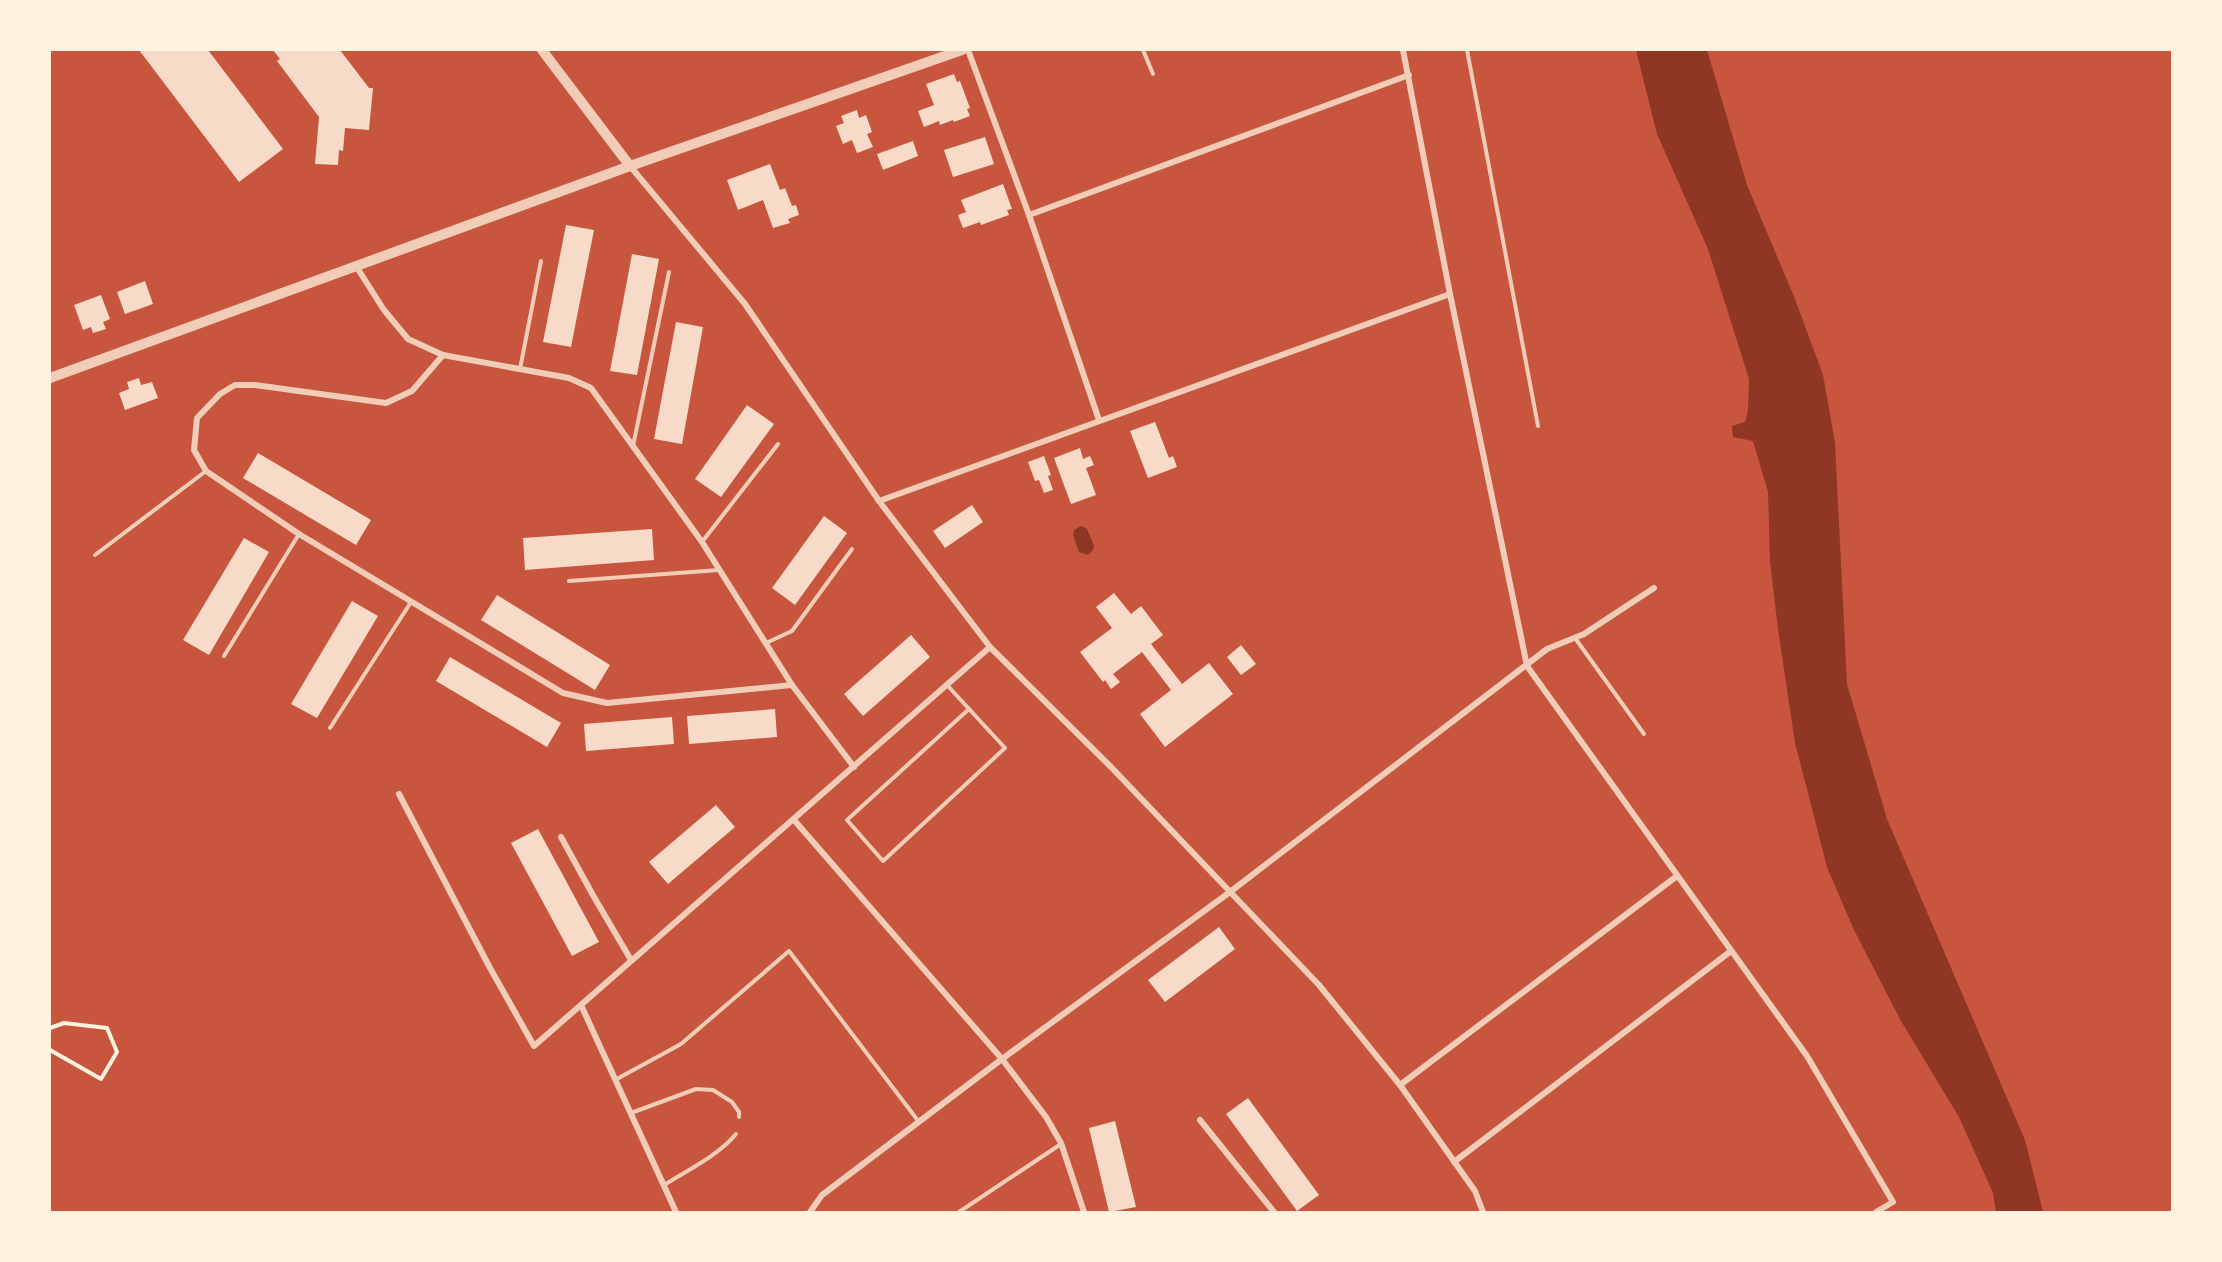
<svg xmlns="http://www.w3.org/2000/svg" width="2222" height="1262" viewBox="0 0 2222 1262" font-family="'Noto Sans',sans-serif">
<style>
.water{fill:#8f3625}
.building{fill:#f7dbc8}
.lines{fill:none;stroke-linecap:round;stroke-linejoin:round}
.path{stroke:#fff3e0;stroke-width:4}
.service{stroke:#f1ccb7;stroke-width:4}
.minor{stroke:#f1ccb7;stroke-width:6}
.tertiary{stroke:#f1ccb7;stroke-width:10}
</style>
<rect width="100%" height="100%" fill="#c8553d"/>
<g class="water">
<polygon points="1636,50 1707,50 1747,185 1795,299 1823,375 1835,443 1847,684 1887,819 2025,1140 2043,1212 1996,1212 1993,1193 1959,1117 1901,1021 1854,930 1827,867 1795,743 1778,629 1770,562 1768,492 1753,441 1733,437 1732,426 1745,422 1748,410 1749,379 1708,249 1657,134"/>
<polygon points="1081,526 1087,529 1094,546 1093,550 1088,555 1079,552 1073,535 1074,530"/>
</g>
<g class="building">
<polygon points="139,50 208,50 283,149 239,182"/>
<polygon points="273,50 340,50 369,88 373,88 369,130 345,128 343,151 339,150 338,165 315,164 319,117 277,61 280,59"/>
<polygon points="954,74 957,82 960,81 970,108 967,109 970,116 954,122 953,120 940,125 939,121 924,127 918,111 934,105 926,84"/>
<polygon points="857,110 859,118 866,115 872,132 867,134 873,147 857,153 852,140 843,144 836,126 844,123 841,116"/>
<polygon points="985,137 994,164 953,177 944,150"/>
<polygon points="913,141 918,156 883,170 877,154"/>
<polygon points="770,164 780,190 785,188 792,206 796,205 799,215 788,219 790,223 773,228 763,200 738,210 727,180"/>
<polygon points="1003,184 1012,209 1007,210 1009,215 981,225 980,222 963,228 958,215 966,212 961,200"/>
<polygon points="566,225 594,230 571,347 543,342"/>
<polygon points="632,254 659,259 637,375 610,371"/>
<polygon points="145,281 153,304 125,314 117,292"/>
<polygon points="101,295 110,319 103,322 106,329 93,333 91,327 83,330 74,305"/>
<polygon points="676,322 703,327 682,444 654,439"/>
<polygon points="139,378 141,385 152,382 158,398 125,410 119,393 129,389 127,382"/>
<polygon points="747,405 774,424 721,497 695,479"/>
<polygon points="1155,422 1169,458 1173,456 1177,467 1148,478 1130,431"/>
<polygon points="1080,448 1083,459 1090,456 1094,465 1086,468 1096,495 1071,504 1054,458"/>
<polygon points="258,453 371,520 356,545 243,478"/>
<polygon points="1044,456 1051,475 1048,476 1053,490 1044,493 1039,480 1035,481 1028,462"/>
<polygon points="972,505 983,522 945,548 933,531"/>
<polygon points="824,516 847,533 795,605 772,588"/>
<polygon points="652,529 654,560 525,570 523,538"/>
<polygon points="244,538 269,552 209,655 183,640"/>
<polygon points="1114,593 1131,614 1141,606 1163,635 1151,644 1182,684 1209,663 1233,694 1165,747 1140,714 1171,690 1142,652 1113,674 1120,682 1111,689 1105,680 1103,682 1080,652 1112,628 1096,607"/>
<polygon points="497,595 610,665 595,690 481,620"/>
<polygon points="352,601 378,616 317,718 291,704"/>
<polygon points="911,635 930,657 863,716 844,694"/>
<polygon points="1241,645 1256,664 1241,675 1227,657"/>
<polygon points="450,657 561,723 547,747 436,681"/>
<polygon points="775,709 777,737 689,744 687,716"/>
<polygon points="672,717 674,744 586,751 584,724"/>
<polygon points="716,805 735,827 668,884 649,862"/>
<polygon points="538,829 599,942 572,956 511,843"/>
<polygon points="1219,927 1235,949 1165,1002 1148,980"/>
<polygon points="1248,1098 1319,1195 1297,1211 1226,1114"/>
<polygon points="1115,1121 1136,1207 1109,1212 1089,1128"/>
</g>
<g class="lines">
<polyline class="path" points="50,1028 64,1023 107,1028 117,1052 101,1079 50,1050"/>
<g class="service">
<polyline points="1143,50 1153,74"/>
<polyline points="1467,50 1538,426"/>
<polyline points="520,369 541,261"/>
<polyline points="633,446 669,272"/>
<polyline points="702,542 778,444"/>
<polyline points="95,555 206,471"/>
<polyline points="569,581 719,570"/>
<polyline points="1575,638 1644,734"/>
<polyline points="766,643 792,631 852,549"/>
<polyline points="224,656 299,534"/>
<polyline points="947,685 1005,748 883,861 847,820 969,709"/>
<polyline points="330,728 411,602"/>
<polyline points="615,1080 681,1044 789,951 919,1122"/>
<polyline points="631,1113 696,1089 713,1090 732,1102 739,1112 739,1117"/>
<path d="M 664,1185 C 686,1171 719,1155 736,1134"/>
<polyline points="959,1212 1061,1144"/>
</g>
<g class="minor">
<polyline points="968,50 1029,215 1099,420"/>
<polyline points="1403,50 1450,294 1527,666 1807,1056 1893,1202 1876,1212"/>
<polyline points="630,166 745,304 879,501 990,647 1112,768 1319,985 1400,1085 1475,1191 1483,1212"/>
<polyline points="1029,215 1409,75"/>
<polyline points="356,266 384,310 408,339 443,355 569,378 591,388 702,542 792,685 854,767"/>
<polyline points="443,355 412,391 386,403 255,385 235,385 220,394 197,418 194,450 206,471 299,534 563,693 607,703 792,685"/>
<polyline points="879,501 1450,294"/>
<polyline points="399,794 490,968 534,1046 990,647"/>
<polyline points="794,820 1002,1059 1046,1117 1061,1143 1084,1212"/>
<polyline points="561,837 594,897 631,960"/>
<polyline points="581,1005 676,1212"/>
<polyline points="1400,1085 1677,876"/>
<polyline points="1200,1120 1274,1212"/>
<polyline points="1454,1162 1731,951"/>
<polyline points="810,1212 822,1195 1002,1059 1230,892 1547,649 1584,634 1654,588"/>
</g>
<g class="tertiary">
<polyline points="542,50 630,166"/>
<polyline points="50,378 630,166 962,50"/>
</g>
</g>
<rect width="2222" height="1262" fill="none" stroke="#fff3e0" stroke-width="102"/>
</svg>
